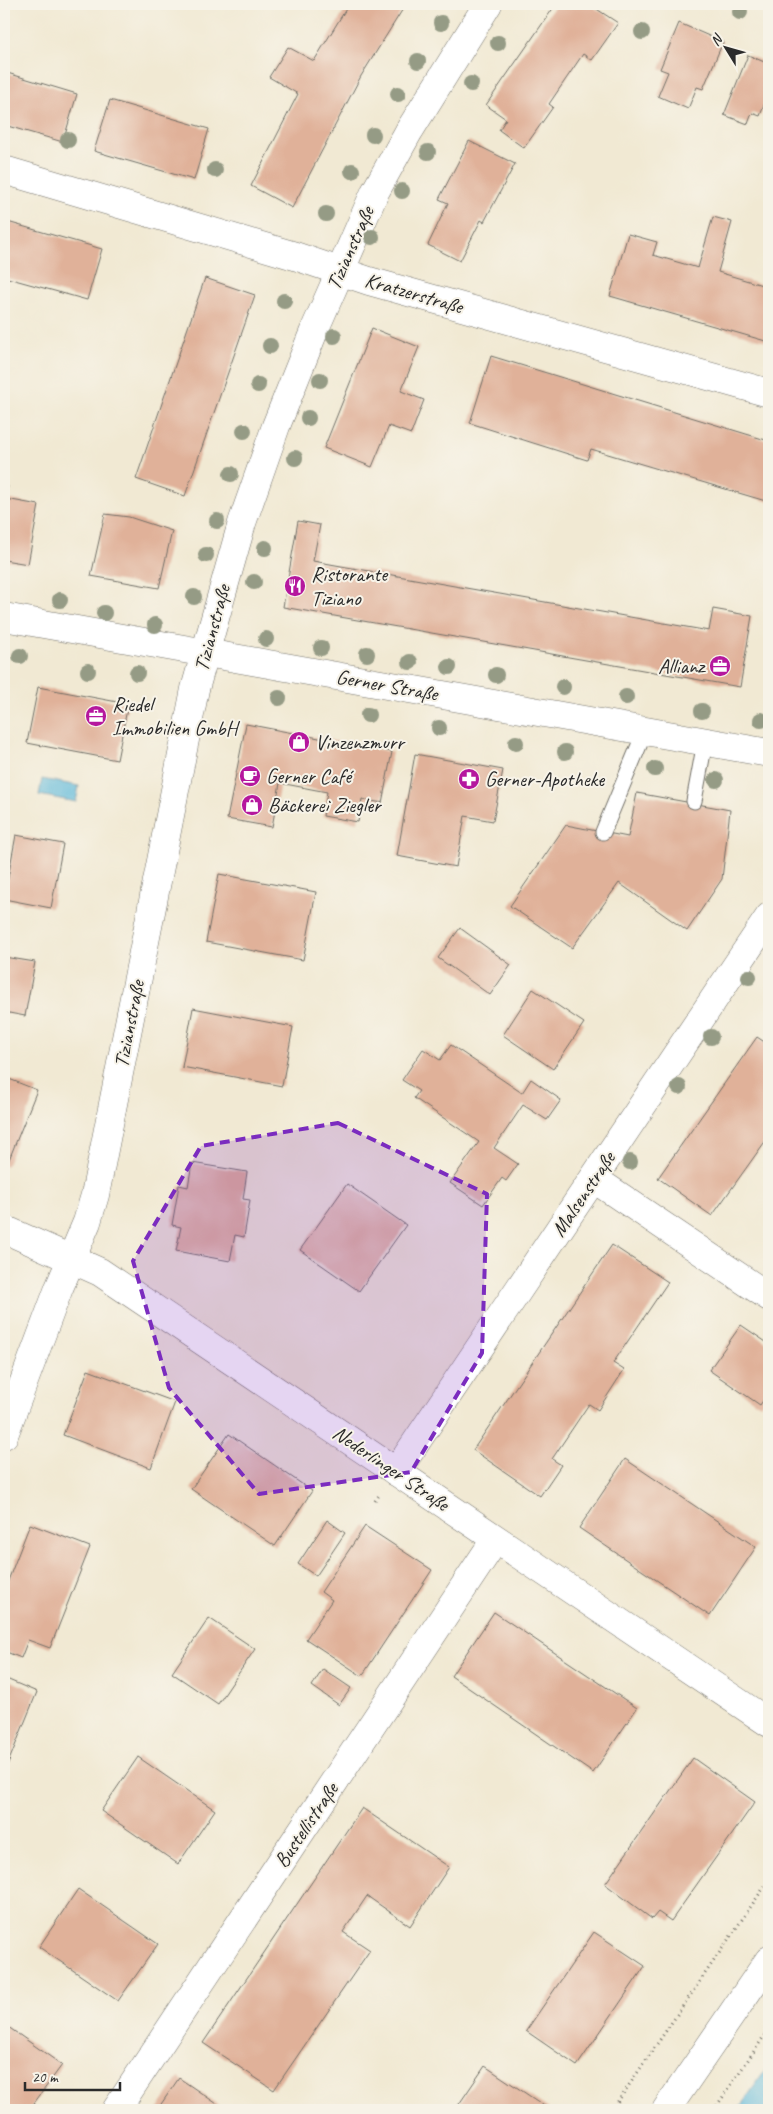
<svg xmlns="http://www.w3.org/2000/svg" width="773" height="2114" viewBox="0 0 773 2114" font-family="Caveat,sans-serif">
<style>
.water{fill:#5bb8d9;stroke:#437282}
.building{fill:#e0b199}
.lines{fill:none;stroke-linecap:round;stroke-linejoin:round}
.service-casing{stroke:#706e66;stroke-width:17}
.minor-casing{stroke:#706e66;stroke-width:29}
.path{stroke:#706e66;stroke-width:3;stroke-dasharray:1 4;stroke-linecap:butt}
.service{stroke:#fff;stroke-width:15}
.minor{stroke:#fff;stroke-width:28}
.tree{fill:#959b85}
.marked{fill:#7b2cbf;fill-opacity:0.2;stroke:#7b2cbf;stroke-width:4;stroke-dasharray:10 6;stroke-linejoin:round}
.labels{text-anchor:middle;dominant-baseline:central;stroke-width:4;stroke-linejoin:round;paint-order:stroke}
.street-label{font-size:21px;fill:#2b2b2b;stroke:#f7f3e8}
.poi-label{font-size:21px;fill:#2b2b2b;stroke:#f7f3e8;text-anchor:start}
</style>
<rect width="100%" height="100%" fill="#f7f3e8"/>
<filter id="ink" filterUnits="userSpaceOnUse"><feTurbulence type="fractalNoise" baseFrequency=".02" numOctaves="2"/><feDisplacementMap in="SourceGraphic" scale="10" xChannelSelector="R" yChannelSelector="G"/><feConvolveMatrix kernelMatrix="1 2 1 2 8 2 1 2 1" color-interpolation-filters="sRGB"/></filter>
<filter id="wash" filterUnits="userSpaceOnUse"><feTurbulence type="fractalNoise" baseFrequency=".0096" numOctaves="4" result="noise"/><feDisplacementMap in="SourceGraphic" scale="20" xChannelSelector="R" yChannelSelector="G"/><feGaussianBlur stdDeviation="1.12" result="paint"/><feColorMatrix in="noise" values="0 0 0 0 0 0 0 0 0 0 0 0 0 0 0 0 0 1.4 0 .05"/><feComposite in="paint" operator="in"/></filter>
<g filter="url(#wash)">
<rect width="100%" height="100%" fill="#f1e9d3"/>
<g class="water">
<polygon points="42,779 79,786 76,802 39,795"/>
<polygon points="769,2065 769,2110 738,2110"/>
</g>
<g id="blocks">
<g class="building">
<polygon points="349,4 406,4 361,76 292,208 251,186 298,94 269,77 288,47 314,61"/>
<polygon points="556,4 589,4 618,23 592,60 583,54 549,104 553,107 524,148 499,130 506,119 486,105"/>
<polygon points="679,23 723,42 703,89 697,87 688,109 658,96 668,72 660,69"/>
<polygon points="748,55 769,64 769,92 760,116 752,113 748,124 724,115"/>
<polygon points="4,72 77,94 63,142 4,125"/>
<polygon points="110,100 209,129 194,180 94,151"/>
<polygon points="469,141 515,164 484,222 481,220 460,261 428,245 448,203 439,199"/>
<polygon points="713,217 732,222 718,272 769,287 769,342 610,296 628,234 657,242 653,255 698,268"/>
<polygon points="4,221 102,249 87,300 4,277"/>
<polygon points="205,278 255,295 185,496 136,479"/>
<polygon points="372,328 419,347 401,391 424,400 411,434 389,426 372,467 324,448"/>
<polygon points="491,356 769,441 769,502 591,449 587,460 470,423"/>
<polygon points="4,485 8,486 6,499 39,505 28,564 4,560"/>
<polygon points="105,514 129,517 172,531 159,588 91,576"/>
<polygon points="298,521 320,525 313,561 709,631 713,609 752,616 740,687 283,607"/>
<polygon points="38,687 128,704 117,760 27,743"/>
<polygon points="246,724 392,752 382,803 362,799 358,822 323,816 327,792 280,783 272,827 227,819"/>
<polygon points="415,754 503,770 493,821 465,816 456,867 397,856"/>
<polygon points="637,793 730,810 722,879 687,931 619,883 572,948 510,906 566,825 628,837"/>
<polygon points="16,835 63,844 51,908 4,899"/>
<polygon points="219,874 316,892 303,960 206,942"/>
<polygon points="460,928 511,965 490,995 438,958"/>
<polygon points="4,957 35,962 25,1016 4,1012"/>
<polygon points="533,989 584,1023 553,1069 503,1035"/>
<polygon points="193,1008 293,1027 282,1086 182,1067"/>
<polygon points="757,1037 769,1045 769,1136 712,1216 658,1178"/>
<polygon points="451,1045 522,1093 531,1079 561,1100 547,1120 523,1105 494,1148 518,1164 506,1181 502,1178 483,1205 450,1183 479,1142 414,1098 419,1091 402,1080 423,1049 440,1060"/>
<polygon points="4,1077 37,1090 6,1167 4,1165"/>
<polygon points="192,1163 247,1172 243,1199 250,1200 244,1237 235,1235 230,1261 176,1251 181,1227 172,1225 179,1185 188,1187"/>
<polygon points="347,1184 406,1225 359,1291 300,1250"/>
<polygon points="612,1245 668,1282 613,1363 624,1370 598,1410 589,1404 552,1459 561,1465 540,1496 473,1450"/>
<polygon points="741,1325 769,1344 769,1392 760,1405 709,1370"/>
<polygon points="88,1370 175,1402 151,1468 63,1435"/>
<polygon points="229,1434 312,1491 275,1546 191,1489"/>
<polygon points="625,1459 756,1547 710,1616 579,1528"/>
<polygon points="327,1520 345,1533 316,1576 298,1564"/>
<polygon points="30,1524 90,1547 50,1648 28,1640 21,1658 4,1651 4,1591"/>
<polygon points="365,1526 432,1570 362,1676 306,1639 332,1600 321,1592"/>
<polygon points="494,1612 637,1708 593,1773 451,1676"/>
<polygon points="209,1618 255,1649 218,1704 172,1673"/>
<polygon points="323,1669 351,1688 339,1705 312,1686"/>
<polygon points="4,1678 37,1692 4,1773"/>
<polygon points="138,1757 215,1810 178,1864 101,1811"/>
<polygon points="693,1758 755,1802 671,1921 658,1912 652,1919 605,1884"/>
<polygon points="362,1808 449,1867 410,1926 367,1896 343,1932 370,1950 274,2090 203,2043"/>
<polygon points="78,1889 158,1944 118,2001 39,1947"/>
<polygon points="594,1932 645,1966 577,2066 526,2031"/>
<polygon points="4,2024 62,2065 29,2110 4,2110"/>
<polygon points="485,2066 549,2109 548,2110 455,2110"/>
<polygon points="179,2078 226,2110 157,2110"/>
</g>
</g>
</g>
<g filter="url(#ink)">
<use href="#blocks" fill-opacity="0" stroke="#706e66" stroke-width="1"/>
<g class="lines">
<g class="service-casing">
<g id="service">
<polyline points="694,801 705,742"/>
<polyline points="603,832 645,731"/>
</g>
</g>
<g class="minor-casing">
<g id="minor">
<polyline points="4,170 295,256 369,281 769,393"/>
<polyline points="4,617 769,753"/>
<polyline points="594,1179 769,1297"/>
<polyline points="4,1229 100,1272 769,1723"/>
<polyline points="4,1435 59,1288 87,1222 95,1195 195,689 242,523 276,426 314,331 375,192 409,131 488,4"/>
<polyline points="396,1472 769,917"/>
<polyline points="116,2110 495,1540"/>
<polyline points="666,2110 769,1960"/>
</g>
</g>
<g class="path">
<polyline points="375,1501 380,1494"/>
<polyline points="612,2110 769,1880"/>
<polyline points="714,2110 769,2029"/>
</g>
<use href="#service" class="service"/>
<use href="#minor" class="minor"/>
</g>
<g class="tree">
<circle cx="740" cy="12" r="8"/>
<circle cx="441" cy="23" r="8"/>
<circle cx="642" cy="32" r="8"/>
<circle cx="498" cy="43" r="8"/>
<circle cx="418" cy="61" r="8"/>
<circle cx="471" cy="84" r="8"/>
<circle cx="398" cy="94" r="8"/>
<circle cx="373" cy="135" r="8"/>
<circle cx="68" cy="140" r="8"/>
<circle cx="428" cy="152" r="8"/>
<circle cx="215" cy="170" r="8"/>
<circle cx="352" cy="171" r="8"/>
<circle cx="402" cy="191" r="8"/>
<circle cx="326" cy="214" r="8"/>
<circle cx="372" cy="237" r="8"/>
<circle cx="284" cy="301" r="8"/>
<circle cx="334" cy="336" r="8"/>
<circle cx="270" cy="346" r="8"/>
<circle cx="320" cy="380" r="8"/>
<circle cx="258" cy="385" r="8"/>
<circle cx="308" cy="418" r="8"/>
<circle cx="244" cy="431" r="8"/>
<circle cx="295" cy="458" r="8"/>
<circle cx="231" cy="474" r="8"/>
<circle cx="217" cy="521" r="8"/>
<circle cx="265" cy="548" r="8"/>
<circle cx="206" cy="555" r="8"/>
<circle cx="254" cy="582" r="8"/>
<circle cx="194" cy="597" r="8"/>
<circle cx="60" cy="600" r="8"/>
<circle cx="104" cy="613" r="8"/>
<circle cx="155" cy="625" r="8"/>
<circle cx="266" cy="639" r="8"/>
<circle cx="321" cy="648" r="8"/>
<circle cx="367" cy="654" r="8"/>
<circle cx="20" cy="656" r="8"/>
<circle cx="410" cy="662" r="8"/>
<circle cx="449" cy="667" r="8"/>
<circle cx="88" cy="671" r="8"/>
<circle cx="137" cy="673" r="8"/>
<circle cx="496" cy="675" r="8"/>
<circle cx="563" cy="687" r="8"/>
<circle cx="626" cy="697" r="8"/>
<circle cx="279" cy="698" r="8"/>
<circle cx="702" cy="711" r="8"/>
<circle cx="368" cy="715" r="8"/>
<circle cx="761" cy="720" r="8"/>
<circle cx="439" cy="728" r="8"/>
<circle cx="516" cy="743" r="8"/>
<circle cx="565" cy="752" r="8"/>
<circle cx="655" cy="769" r="8"/>
<circle cx="716" cy="780" r="8"/>
<circle cx="749" cy="977" r="8"/>
<circle cx="711" cy="1037" r="8"/>
<circle cx="679" cy="1087" r="8"/>
<circle cx="630" cy="1162" r="8"/>
</g>
</g>
<path class="marked" d="M 338,1123 L 487,1194 L 482,1353 L 411,1472 L 259,1494 L 169,1388 L 133,1261 L 201,1146 Z"/>
<defs>
<g id="restaurant-disc" transform="scale(1.125)"><circle r="9.5" fill="#b5179e" stroke="#f7f3e8"/><path d="M-5-6h1v4h1v-4h1v4h1v-4h1v5L-1.5 .5V6h-2V.5L-5-1ZM5-6V6H3V1.5H1.5Q1.5-4 5-6Z" fill="#fff"/></g>
<g id="office-disc" transform="scale(1.125)"><circle r="9.5" fill="#b5179e" stroke="#f7f3e8"/><path d="M-6-3h4V-5.5h4V-3h4V5H-6ZM-1-4.5V-3h2v-1.5ZM-6 0V1H6V0Z" fill="#fff"/></g>
<g id="shop-disc" transform="scale(1.125)"><circle r="9.5" fill="#b5179e" stroke="#f7f3e8"/><path d="M-5-2.5h2.3a2.7 3.5 0 0 1 5.4 0H5L5.5 6h-11ZM-1.5-2.5h3a1.5 2.3 0 0 0-3 0Z" fill="#fff"/></g>
<g id="cafe-disc" transform="scale(1.125)"><circle r="9.5" fill="#b5179e" stroke="#f7f3e8"/><path d="M-5.5-4.5H6V0H3Q3 3.5 0 3.5H-2.5Q-5.5 3.5-5.5 0ZM3-3.2v2h1.7v-2ZM-6 4.5H4V6H-6Z" fill="#fff"/></g>
<g id="pharmacy-disc" transform="scale(1.125)"><circle r="9.5" fill="#b5179e" stroke="#f7f3e8"/><path d="M-2-6h4v4h4v4h-4v4h-4v-4h-4v-4h4Z" fill="#fff"/></g>
</defs>
<g fill-rule="evenodd">
<use href="#restaurant-disc" x="295" y="586"/>
<use href="#office-disc" x="720" y="666"/>
<use href="#office-disc" x="96" y="716"/>
<use href="#shop-disc" x="299" y="742"/>
<use href="#cafe-disc" x="250" y="776"/>
<use href="#pharmacy-disc" x="469" y="779"/>
<use href="#shop-disc" x="252" y="805"/>
</g>
<g class="labels">
<g class="street-label">
<text transform="translate(350 248) rotate(-66)">Tizianstraße</text>
<text transform="translate(414 293) rotate(16)">Kratzerstraße</text>
<text transform="translate(212 628) rotate(-75)">Tizianstraße</text>
<text transform="translate(387 685) rotate(10)">Gerner Straße</text>
<text transform="translate(129 1024) rotate(-79)">Tizianstraße</text>
<text transform="translate(583 1194) rotate(-56)">Malsenstraße</text>
<text transform="translate(391 1468) rotate(34)">Nederlinger Straße</text>
<text transform="translate(306 1825) rotate(-56)">Bustellistraße</text>
</g>
<g class="poi-label">
<text x="311" y="574">Ristorante<tspan x="311" dy="24">Tiziano</tspan></text>
<text x="704" y="666" text-anchor="end">Allianz</text>
<text x="112" y="704">Riedel<tspan x="112" dy="24">Immobilien GmbH</tspan></text>
<text x="315" y="742">Vinzenzmurr</text>
<text x="266" y="776">Gerner Café</text>
<text x="485" y="779">Gerner-Apotheke</text>
<text x="268" y="805">Bäckerei Ziegler</text>
</g>
</g>
<rect width="773" height="2114" fill="none" stroke="#f7f3e8" stroke-width="20"/>
<g transform="translate(726 48) rotate(307)" stroke="#f7f3e8" stroke-width="4" paint-order="stroke">
<path d="M0-4L9 19L0 12L-9 19Z" fill="#2b2b2b"/>
<text y="-8" font-size="14" font-weight="bold" text-anchor="middle" fill="#2b2b2b">N</text>
</g>
<path d="M25 2082v8h95v-8" fill="none" stroke="#2b2b2b" stroke-width="2.5"/>
<text x="32" y="2082" font-size="15" fill="#2b2b2b" stroke="#f7f3e8" stroke-width="4" paint-order="stroke">20 m</text>
</svg>
